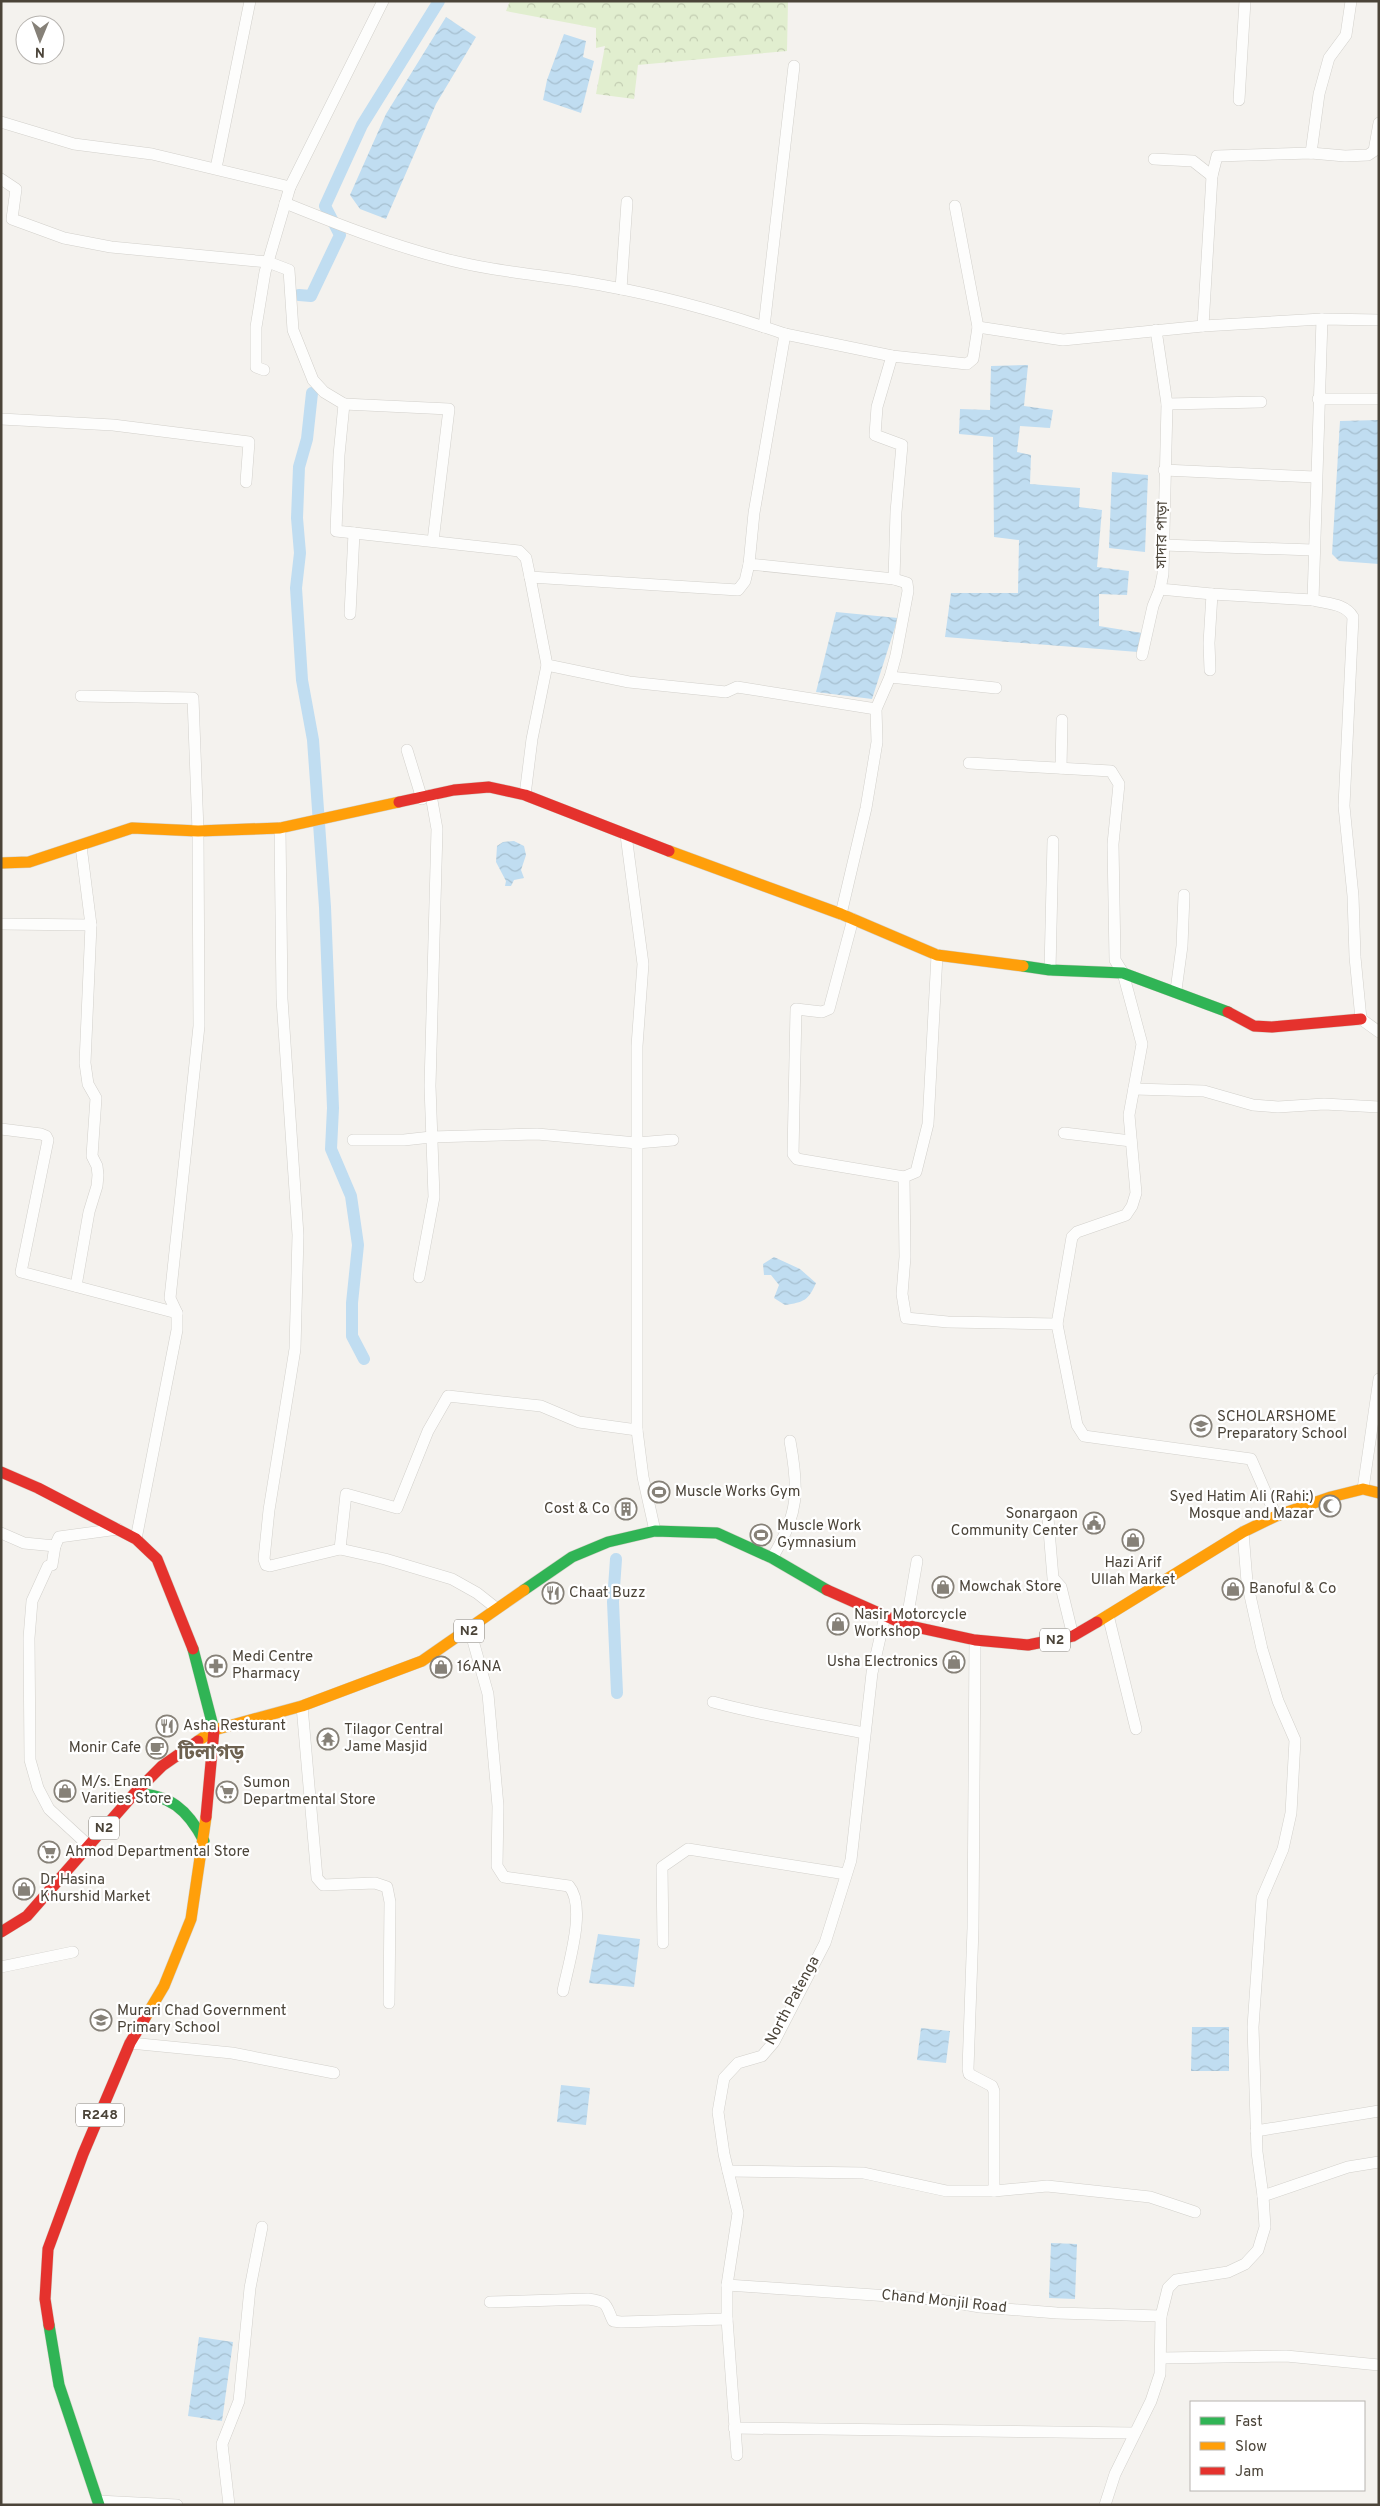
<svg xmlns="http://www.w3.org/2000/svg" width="1380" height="2506" viewBox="0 0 1380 2506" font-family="Overpass,'Noto Sans Bengali',sans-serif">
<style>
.forest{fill:url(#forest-crowns)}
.water{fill:url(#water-waves)}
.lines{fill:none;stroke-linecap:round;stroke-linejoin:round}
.canal{stroke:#c0ddf1;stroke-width:12}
.street-casing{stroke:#d2d0cb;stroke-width:12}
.fast-casing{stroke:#d3cfc5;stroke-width:12}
.slow-casing{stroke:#d3cfc5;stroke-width:12}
.jam-casing{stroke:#d3cfc5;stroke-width:12}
.street{stroke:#fdfdfc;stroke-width:11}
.fast{stroke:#30b455;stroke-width:11}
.slow{stroke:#ff9f0a;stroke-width:11}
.jam{stroke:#e5322d;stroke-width:11}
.labels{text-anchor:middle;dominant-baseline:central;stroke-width:4.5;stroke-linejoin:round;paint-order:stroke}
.shield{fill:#fff;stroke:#817c74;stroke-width:1}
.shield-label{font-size:14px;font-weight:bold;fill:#4b4439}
.street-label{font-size:15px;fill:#4b4439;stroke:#fff}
.poi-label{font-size:15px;fill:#4b4439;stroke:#fff;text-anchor:start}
.district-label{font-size:20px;font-weight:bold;fill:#6e6250;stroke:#fff}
</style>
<defs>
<pattern id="forest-crowns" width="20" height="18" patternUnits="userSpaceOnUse" patternTransform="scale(1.25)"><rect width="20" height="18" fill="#e1eecf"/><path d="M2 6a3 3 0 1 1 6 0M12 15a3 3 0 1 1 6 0" fill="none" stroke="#c3cdb2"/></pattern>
<pattern id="water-waves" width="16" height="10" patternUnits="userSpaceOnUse" patternTransform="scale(1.25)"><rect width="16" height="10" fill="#c0ddf1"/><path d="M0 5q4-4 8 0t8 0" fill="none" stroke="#a6bfcf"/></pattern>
</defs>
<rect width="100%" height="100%" fill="#f4f2ee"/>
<polygon class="forest" points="510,1 788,1 787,51 638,65 634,99 596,94 605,46 596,48 596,28 506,11"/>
<g class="water">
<polygon points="446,17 476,37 436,104 386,219 360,209 350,195 386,114"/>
<polygon points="564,34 586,41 583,57 594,61 581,113 543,100 547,80"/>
<polygon points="1028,365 1024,406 1053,410 1050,428 1020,426 1017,452 1031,455 1030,484 1080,488 1079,507 1102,510 1097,567 1129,571 1127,595 1099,594 1099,626 1142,633 1138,652 945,637 951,593 1018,593 1019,540 994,537 993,437 959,434 960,409 990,410 991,366"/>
<polygon points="1379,420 1379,564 1339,561 1332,554 1340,421"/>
<polygon points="1112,472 1148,475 1145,552 1109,548"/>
<polygon points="836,612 898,618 872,699 816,692"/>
<polygon points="514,841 524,846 526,855 521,870 524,878 514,880 511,886 505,886 506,881 496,862 497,846 503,842"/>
<path d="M 774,1257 L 800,1269 L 816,1283 C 808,1301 804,1302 785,1305 L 774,1298 L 779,1285 L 771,1275 L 764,1275 L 763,1264 Z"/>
<polygon points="598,1934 640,1939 634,1987 589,1983"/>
<polygon points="1192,2027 1229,2027 1229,2071 1191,2071"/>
<polygon points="921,2028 950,2031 946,2063 917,2060"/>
<polygon points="561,2085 590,2088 586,2125 557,2122"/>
<polygon points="1051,2243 1077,2244 1075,2299 1049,2298"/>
<polygon points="199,2337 233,2342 222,2421 188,2416"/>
</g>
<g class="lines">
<g class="canal">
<polyline points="299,295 311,296 340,235 325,206 362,125 439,1"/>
<polyline points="312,393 307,439 299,467 297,518 300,553 296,588 302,680 313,740 325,907 333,1108 331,1149 351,1196 358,1245 352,1303 352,1336 364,1359"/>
<polyline points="616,1559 613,1602 617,1693"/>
</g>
<g class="street-casing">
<g id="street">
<polyline points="1239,100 1245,1"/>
<polyline points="1,122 74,144 152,154 290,187"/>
<polyline points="1311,153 1319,94 1329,58 1346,35 1351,1"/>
<polyline points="1154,159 1193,161 1212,176"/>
<polyline points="216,168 250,1"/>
<polyline points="1,179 16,189 12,219 64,238 111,247 268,262 289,270 293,330 313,380 324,392 344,404 339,455 336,531 519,551 526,558 530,577 738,590 745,581 749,564"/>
<path d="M 285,203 C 337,224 388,244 442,258 C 496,273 552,275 606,286 C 667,297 727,314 785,334"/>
<polyline points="955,206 978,327"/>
<polyline points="621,289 627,202"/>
<path d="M 1322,319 L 1313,600 C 1327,604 1345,603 1353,617 L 1344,806 L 1353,896 L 1355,957 L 1361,1019 L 1379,1032"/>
<polyline points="1203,326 1212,176 1217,156 1311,153 1345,156 1368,155 1374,151 1379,123"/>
<polyline points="764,327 794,66"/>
<polyline points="1156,330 1167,404 1163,574 1160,589 1212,594 1313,600"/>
<polyline points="892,356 877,407 875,435 902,445 896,512 894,579"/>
<polyline points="264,370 256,367 256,327 265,272 290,187 383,1"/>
<polyline points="1318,399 1379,399"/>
<polyline points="344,404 449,409 433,541"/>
<polyline points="1167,404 1261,402"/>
<polyline points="1,419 113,425 249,442 246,482"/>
<polyline points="1164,470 1315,477"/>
<polyline points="1163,545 1313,550"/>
<polyline points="530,577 547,665 629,682 726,692 737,687 876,709"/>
<polyline points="350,614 354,533"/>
<polyline points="1142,655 1153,606 1160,589"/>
<polyline points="1210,670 1209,643 1212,594"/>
<polyline points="890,677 996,688"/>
<polyline points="81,696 193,698 198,831 199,1026 170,1298 177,1313 177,1330 136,1539"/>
<polyline points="407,750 422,799"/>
<polyline points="969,763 1111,771 1119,784 1113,844 1115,960 1123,973 1142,1044 1129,1115 1136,1193 1132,1206 1126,1215 1077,1232 1072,1237 1057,1324"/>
<polyline points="1061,768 1062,720"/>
<polyline points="525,795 532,739 547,665"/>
<polyline points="280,828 282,999 298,1235 295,1349 269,1510 264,1559 266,1565 270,1566 340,1549 385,1559 452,1579 477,1593 496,1608"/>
<polyline points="626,835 643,964 637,1046 637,1430 643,1477 655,1531"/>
<polyline points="841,914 866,808 877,742 876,709 890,677 896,655 908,591 907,583 894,579 749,564 754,513 785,334 892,356 967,364 973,359 978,327 1063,340 1203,326 1322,319 1379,320"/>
<polyline points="853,919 829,1009 822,1012 796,1009 793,1154 797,1159 904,1177"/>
<polyline points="1,924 91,925 81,846"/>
<polyline points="937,955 928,1124 916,1172 904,1177 905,1257 902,1294 906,1318 948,1322 1057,1324 1077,1425 1084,1436 1251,1459 1276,1516"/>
<polyline points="1050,970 1053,841"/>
<polyline points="1176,990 1182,946 1184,895"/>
<polyline points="1134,1089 1204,1091 1253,1105 1278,1107 1324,1104 1379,1107"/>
<polyline points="1,1129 41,1134 46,1136 48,1140 21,1272 177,1313"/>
<polyline points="1064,1133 1131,1141"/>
<polyline points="353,1140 404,1140 431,1137 537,1134 637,1143 673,1140"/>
<polyline points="419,1277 434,1197 430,1086 437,829 431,795"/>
<polyline points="76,1286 89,1212 97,1186 98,1175 97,1166 92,1156 96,1098 88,1084 85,1063 91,925"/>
<polyline points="1363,1489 1379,1379"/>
<polyline points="1048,1518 1053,1578 1061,1587 1073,1636"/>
<polyline points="1,1533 24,1543 55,1546 59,1537 118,1529"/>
<polyline points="55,1546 52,1565 48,1566 32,1601 29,1638 30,1760 38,1788 49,1809 88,1845"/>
<polyline points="340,1549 346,1494 397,1508 428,1431 448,1396 541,1406 579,1422 637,1430"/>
<path d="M 772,1558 C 799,1514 799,1490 790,1441"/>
<polyline points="1108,1615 1136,1729"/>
<polyline points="906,1625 917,1561"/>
<path d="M 470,1630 L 488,1694 L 498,1806 L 497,1866 L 504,1877 L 569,1886 C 587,1907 568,1965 563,1991"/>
<polyline points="975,1640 973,1928 968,2069 969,2074 992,2086 994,2091 994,2191"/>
<path d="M 713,1702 C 763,1716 813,1723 864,1733"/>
<polyline points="302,1706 317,1878 323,1885 375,1883 387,1887 390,1902 389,2003"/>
<polyline points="663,1943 662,1867 688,1849 846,1874"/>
<polyline points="1,1967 73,1952"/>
<polyline points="130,2043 232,2053 334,2073"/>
<polyline points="1256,2131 1379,2111"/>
<polyline points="728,2171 864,2173 947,2191 994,2191 1047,2186 1150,2197 1195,2212"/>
<polyline points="1263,2196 1348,2167 1379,2162"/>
<polyline points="727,2285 934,2299 980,2307 1057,2313 1161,2316"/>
<path d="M 490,2302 L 588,2299 C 609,2302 605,2304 613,2321 L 621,2322 L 727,2319"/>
<polyline points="1161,2358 1286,2356 1379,2365"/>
<polyline points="734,2428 1134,2433"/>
<polyline points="737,2455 727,2319 727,2285 738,2213 724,2154 718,2112 724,2078 738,2063 762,2056 774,2042 825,1943 851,1860 872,1673 885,1616"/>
<polyline points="98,2501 177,2505"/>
<polyline points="229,2505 222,2444 239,2401 250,2288 262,2227"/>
<polyline points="1105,2505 1115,2474 1151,2401 1160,2374 1161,2316 1168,2288 1176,2280 1228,2272 1245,2264 1258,2250 1265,2227 1263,2196 1257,2152 1253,2027 1262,1898 1283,1849 1291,1813 1295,1740 1278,1701 1262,1649 1247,1582 1243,1532"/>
</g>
</g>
<g class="fast-casing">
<g id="fast">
<polyline points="1023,966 1050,970 1123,973 1228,1012"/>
<polyline points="524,1590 572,1557 608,1542 655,1531 717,1533 772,1558 827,1590"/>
<polyline points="193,1649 214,1730"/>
<path d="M 134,1794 C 169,1793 188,1810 204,1841"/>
<polyline points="49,2325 59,2385 99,2505"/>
</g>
</g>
<g class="slow-casing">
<g id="slow">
<polyline points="669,851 841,914 937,955 1023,966"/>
<polyline points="1,863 29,862 132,828 198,831 280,828 399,802"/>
<polyline points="1097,1622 1243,1532 1276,1516 1331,1497 1363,1489 1379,1493"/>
<polyline points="198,1741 214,1730 302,1706 422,1661 524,1590"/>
<polyline points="145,2018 164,1986 191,1919 206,1817"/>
</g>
</g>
<g class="jam-casing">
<g id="jam">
<polyline points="399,802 454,790 489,787 525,795 669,851"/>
<polyline points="1228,1012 1254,1026 1272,1027 1361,1019"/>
<polyline points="1,1472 38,1488 136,1539 157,1559 193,1649"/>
<polyline points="827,1590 906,1625 975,1640 1028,1645 1073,1636 1097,1622"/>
<polyline points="206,1817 214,1730"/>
<polyline points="1,1932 27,1916 134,1794 162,1766 198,1741"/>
<polyline points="49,2325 45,2299 48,2249 83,2154 130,2043 145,2018"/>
</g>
</g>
<use href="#street" class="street"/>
<use href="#fast" class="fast"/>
<use href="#slow" class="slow"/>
<use href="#jam" class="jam"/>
</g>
<defs>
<g id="school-ring" transform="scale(1.125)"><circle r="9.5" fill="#fff" stroke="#868178" stroke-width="1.5"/><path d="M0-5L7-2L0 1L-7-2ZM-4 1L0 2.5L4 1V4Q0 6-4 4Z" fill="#868178"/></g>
<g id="stadium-ring" transform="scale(1.125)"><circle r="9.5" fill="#fff" stroke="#868178" stroke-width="1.5"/><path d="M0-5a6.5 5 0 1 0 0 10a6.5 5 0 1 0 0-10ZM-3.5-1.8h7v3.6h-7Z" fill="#868178"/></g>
<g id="mosque-ring" transform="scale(1.125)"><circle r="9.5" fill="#fff" stroke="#868178" stroke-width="1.5"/><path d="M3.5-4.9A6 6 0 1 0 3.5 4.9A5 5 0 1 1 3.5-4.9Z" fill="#868178"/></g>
<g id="building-ring" transform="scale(1.125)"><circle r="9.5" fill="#fff" stroke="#868178" stroke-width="1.5"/><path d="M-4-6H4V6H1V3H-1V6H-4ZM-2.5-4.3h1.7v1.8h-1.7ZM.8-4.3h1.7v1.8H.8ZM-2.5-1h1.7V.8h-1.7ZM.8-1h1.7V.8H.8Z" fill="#868178"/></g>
<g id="civic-ring" transform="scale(1.125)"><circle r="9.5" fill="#fff" stroke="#868178" stroke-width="1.5"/><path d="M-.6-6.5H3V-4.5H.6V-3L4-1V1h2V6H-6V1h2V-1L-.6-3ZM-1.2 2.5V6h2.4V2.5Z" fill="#868178"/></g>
<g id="shop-ring" transform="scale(1.125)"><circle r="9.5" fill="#fff" stroke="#868178" stroke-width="1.5"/><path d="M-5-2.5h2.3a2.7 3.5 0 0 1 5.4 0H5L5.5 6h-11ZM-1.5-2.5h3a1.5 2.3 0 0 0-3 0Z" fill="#868178"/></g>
<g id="restaurant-ring" transform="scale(1.125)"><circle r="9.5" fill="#fff" stroke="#868178" stroke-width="1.5"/><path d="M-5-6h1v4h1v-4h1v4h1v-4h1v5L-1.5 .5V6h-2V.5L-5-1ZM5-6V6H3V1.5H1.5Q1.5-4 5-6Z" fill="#868178"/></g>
<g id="pharmacy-ring" transform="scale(1.125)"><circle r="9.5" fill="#fff" stroke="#868178" stroke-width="1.5"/><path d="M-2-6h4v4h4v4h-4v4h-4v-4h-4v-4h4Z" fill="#868178"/></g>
<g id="temple-ring" transform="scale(1.125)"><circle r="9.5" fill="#fff" stroke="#868178" stroke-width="1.5"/><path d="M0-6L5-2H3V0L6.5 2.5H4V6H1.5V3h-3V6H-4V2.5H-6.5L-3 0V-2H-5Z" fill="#868178"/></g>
<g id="cafe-ring" transform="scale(1.125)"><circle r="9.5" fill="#fff" stroke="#868178" stroke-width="1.5"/><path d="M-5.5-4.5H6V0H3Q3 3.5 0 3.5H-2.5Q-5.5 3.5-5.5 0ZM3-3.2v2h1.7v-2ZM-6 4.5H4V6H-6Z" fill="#868178"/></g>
<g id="supermarket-ring" transform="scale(1.125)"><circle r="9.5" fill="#fff" stroke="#868178" stroke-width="1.5"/><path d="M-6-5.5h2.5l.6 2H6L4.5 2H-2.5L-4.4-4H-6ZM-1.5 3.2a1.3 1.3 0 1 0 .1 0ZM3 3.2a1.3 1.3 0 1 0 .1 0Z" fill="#868178"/></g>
</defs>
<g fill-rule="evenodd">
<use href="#school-ring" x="1201" y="1426"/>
<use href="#stadium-ring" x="659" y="1492"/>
<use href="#mosque-ring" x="1330" y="1506"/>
<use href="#building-ring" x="626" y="1509"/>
<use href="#civic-ring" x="1094" y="1523"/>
<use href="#stadium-ring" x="761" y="1535"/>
<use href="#shop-ring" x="1133" y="1540"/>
<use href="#shop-ring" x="943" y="1587"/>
<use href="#shop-ring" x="1233" y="1589"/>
<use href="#restaurant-ring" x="553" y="1593"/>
<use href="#shop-ring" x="838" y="1624"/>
<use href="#shop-ring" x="954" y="1662"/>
<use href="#pharmacy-ring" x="216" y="1666"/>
<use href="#shop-ring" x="441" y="1667"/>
<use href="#restaurant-ring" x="167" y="1726"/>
<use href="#temple-ring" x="328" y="1739"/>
<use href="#cafe-ring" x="157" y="1748"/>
<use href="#shop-ring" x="65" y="1791"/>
<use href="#supermarket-ring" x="227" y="1792"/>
<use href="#supermarket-ring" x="49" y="1852"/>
<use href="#shop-ring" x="24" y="1889"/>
<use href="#school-ring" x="101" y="2020"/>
</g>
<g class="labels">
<g class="shield">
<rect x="454" y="1619.5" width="30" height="23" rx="4"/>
<rect x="1040" y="1628.5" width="30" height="23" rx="4"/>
<rect x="89" y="1816.5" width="30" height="23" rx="4"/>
<rect x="76" y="2103.5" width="48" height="23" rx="4"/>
</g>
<g class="shield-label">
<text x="469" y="1631">N2</text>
<text x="1055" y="1640">N2</text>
<text x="104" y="1828">N2</text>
<text x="100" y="2115">R248</text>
</g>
<g class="street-label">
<text transform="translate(1163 535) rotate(-89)">সাদার পাড়া</text>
<text transform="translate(793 2001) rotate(-62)">North Patenga</text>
<text transform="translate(944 2302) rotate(6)">Chand Monjil Road</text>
</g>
<g class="poi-label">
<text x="1217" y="1417">SCHOLARSHOME<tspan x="1217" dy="17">Preparatory School</tspan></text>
<text x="675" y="1492">Muscle Works Gym</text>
<text x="1314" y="1497" text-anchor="end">Syed Hatim Ali (Rahi:)<tspan x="1314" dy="17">Mosque and Mazar</tspan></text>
<text x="610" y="1509" text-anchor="end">Cost &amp; Co</text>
<text x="1078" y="1514" text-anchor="end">Sonargaon<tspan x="1078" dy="17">Community Center</tspan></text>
<text x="777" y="1526">Muscle Work<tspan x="777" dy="17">Gymnasium</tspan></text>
<text x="1133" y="1563" text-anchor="middle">Hazi Arif<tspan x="1133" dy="17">Ullah Market</tspan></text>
<text x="959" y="1587">Mowchak Store</text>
<text x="1249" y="1589">Banoful &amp; Co</text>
<text x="569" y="1593">Chaat Buzz</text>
<text x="854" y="1615">Nasir Motorcycle<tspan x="854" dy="17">Workshop</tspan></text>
<text x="232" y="1657">Medi Centre<tspan x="232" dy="17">Pharmacy</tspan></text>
<text x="938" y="1662" text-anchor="end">Usha Electronics</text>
<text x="457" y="1667">16ANA</text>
<text x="183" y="1726">Asha Resturant</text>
<text x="344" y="1730">Tilagor Central<tspan x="344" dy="17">Jame Masjid</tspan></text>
<text x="141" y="1748" text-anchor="end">Monir Cafe</text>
<text x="81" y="1782">M/s. Enam<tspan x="81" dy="17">Varities Store</tspan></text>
<text x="243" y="1783">Sumon<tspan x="243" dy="17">Departmental Store</tspan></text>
<text x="65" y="1852">Ahmod Departmental Store</text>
<text x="40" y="1880">Dr Hasina<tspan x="40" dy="17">Khurshid Market</tspan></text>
<text x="117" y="2011">Murari Chad Government<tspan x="117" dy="17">Primary School</tspan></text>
</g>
<g class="district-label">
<text x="211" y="1754">টিলাগড়</text>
</g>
</g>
<rect width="1380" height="2506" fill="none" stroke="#4b4439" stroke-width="5"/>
<rect x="1190" y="2401" width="175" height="90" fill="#ffffff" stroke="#b7b4b0"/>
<rect x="1200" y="2417" width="25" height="8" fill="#30b455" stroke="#b7b4b0"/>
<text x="1235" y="2426" font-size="15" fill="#4b4439">Fast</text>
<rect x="1200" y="2442" width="25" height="8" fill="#ff9f0a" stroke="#b7b4b0"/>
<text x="1235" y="2451" font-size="15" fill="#4b4439">Slow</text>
<rect x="1200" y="2467" width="25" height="8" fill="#e5322d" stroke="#b7b4b0"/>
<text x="1235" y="2476" font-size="15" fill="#4b4439">Jam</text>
<g transform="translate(40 40) rotate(181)"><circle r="24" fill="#ffffff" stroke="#b7b4b0"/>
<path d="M0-4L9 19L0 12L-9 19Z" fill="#868178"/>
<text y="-8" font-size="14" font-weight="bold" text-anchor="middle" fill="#4b4439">N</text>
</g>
</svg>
